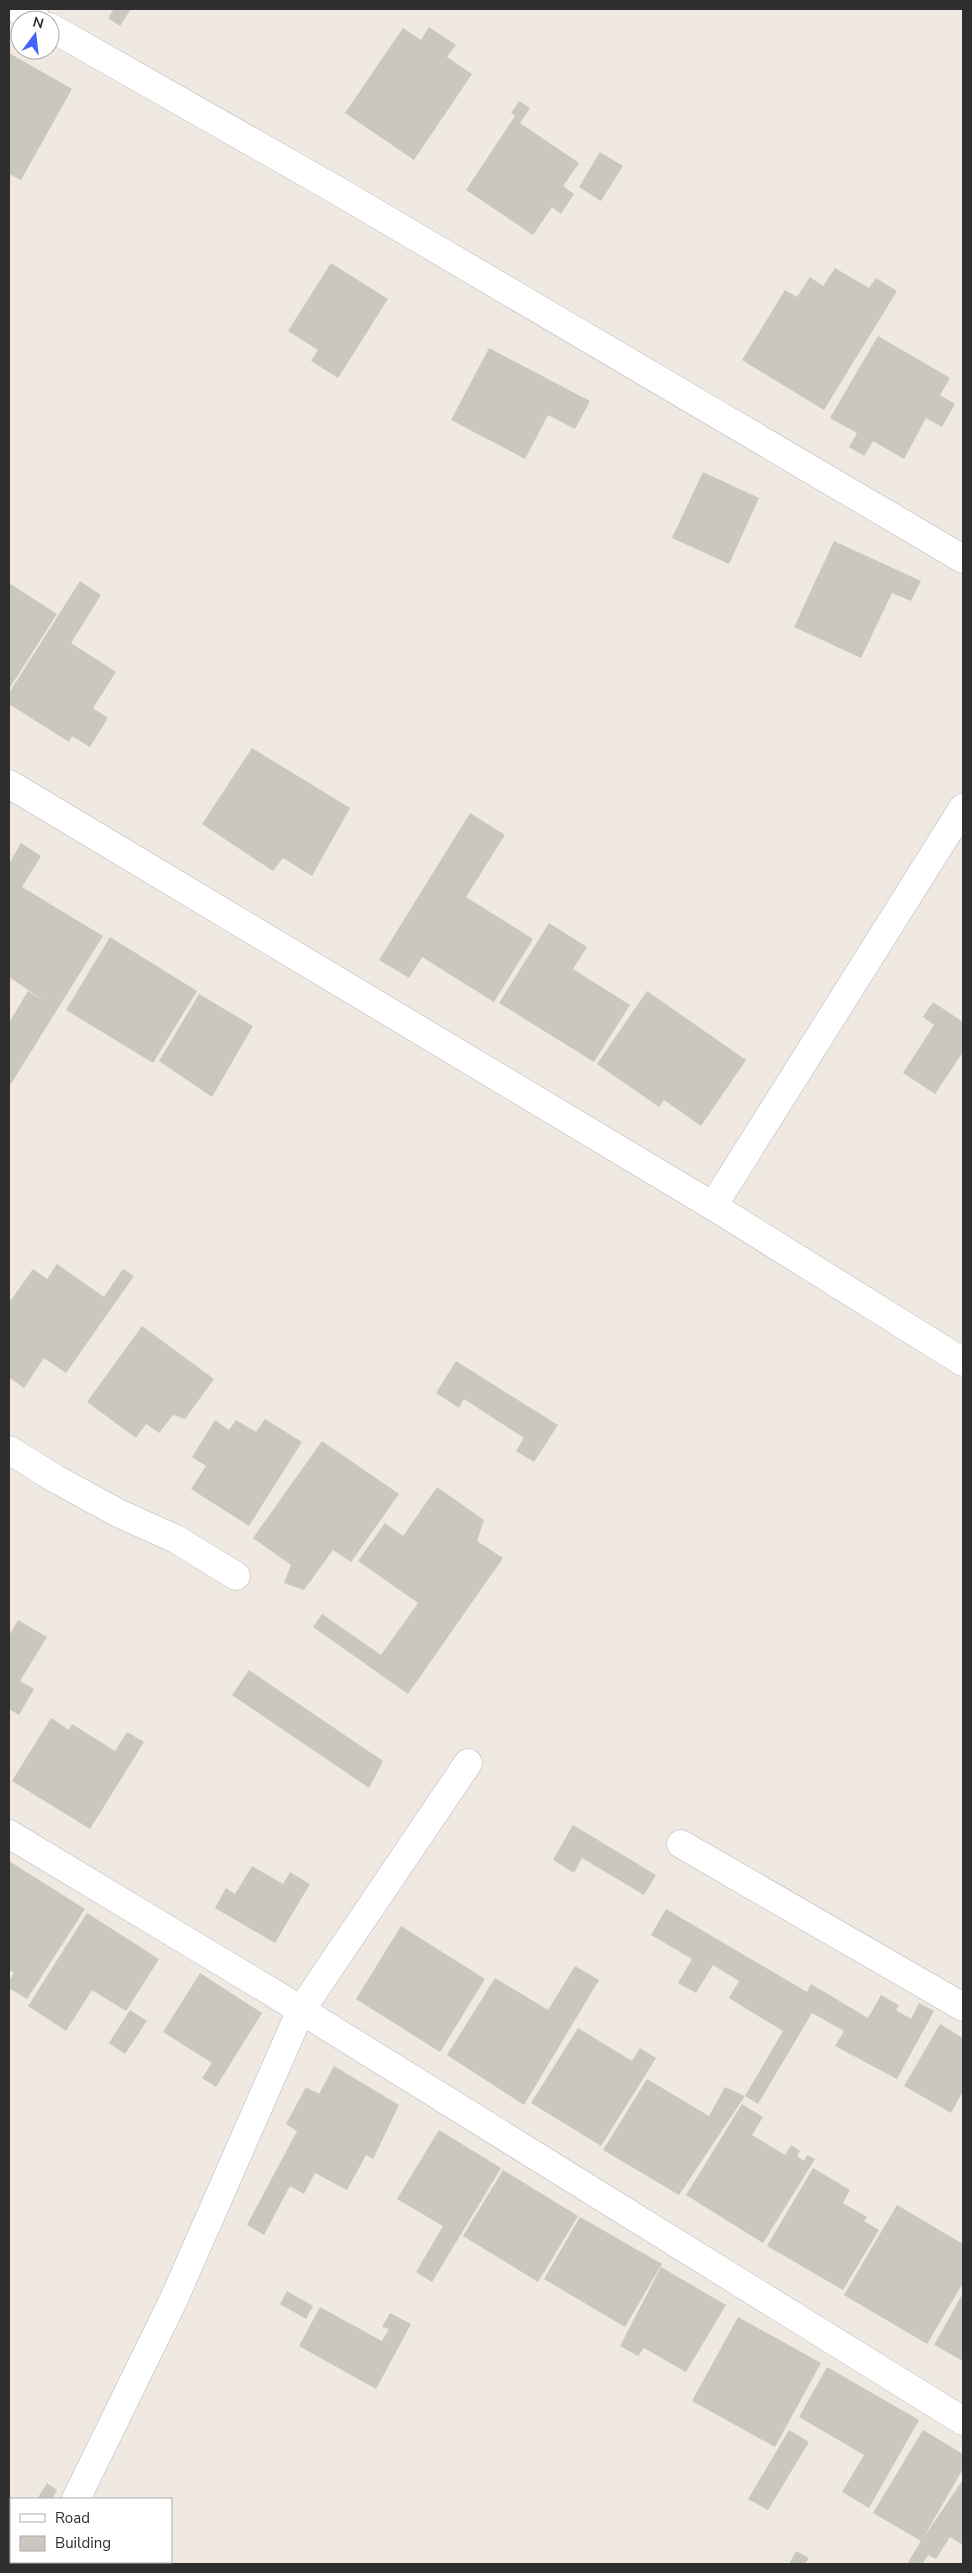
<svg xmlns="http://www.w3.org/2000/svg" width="972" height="2573" viewBox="0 0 972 2573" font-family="'Nunito Sans',sans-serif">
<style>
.building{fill:#cbc7bf}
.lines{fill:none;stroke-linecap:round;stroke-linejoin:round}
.street-casing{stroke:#b4b7c1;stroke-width:29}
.street{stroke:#fff;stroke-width:28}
</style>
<rect width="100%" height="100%" fill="#efe9e1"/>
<g class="building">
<polygon points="114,9 131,9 120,26 108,18"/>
<polygon points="429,27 456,45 447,57 472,74 414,160 345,113 403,28 421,40"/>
<polygon points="9,53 72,89 21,180 9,174"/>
<polygon points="519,101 530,108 520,123 579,163 563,186 574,194 561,214 552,207 533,235 466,190 515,116 511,113"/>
<polygon points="600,152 623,166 601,201 579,187"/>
<polygon points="331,263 388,299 338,378 311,361 318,350 288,331"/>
<polygon points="835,268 869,288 876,278 897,291 824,410 742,360 785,290 797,297 810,277 823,286"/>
<polygon points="878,336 950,378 940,395 955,404 942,427 926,418 904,459 873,441 864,456 849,447 857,433 830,418"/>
<polygon points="489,348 590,401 575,429 548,415 525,459 451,420"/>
<polygon points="703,472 759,498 729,564 672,538"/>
<polygon points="834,541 921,581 911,601 892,593 861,658 794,627"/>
<polygon points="80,581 101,595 71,643 116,672 93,708 108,718 90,747 72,736 69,742 9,704 9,693"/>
<polygon points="9,583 57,614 9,689"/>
<polygon points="252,748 350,808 312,876 283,858 273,871 202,824"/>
<polygon points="470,813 505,835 466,897 533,939 494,1002 422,957 409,978 379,960"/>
<polygon points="21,843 41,856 22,887 103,936 9,1087 9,1023 28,991 43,1000 9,977 9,864"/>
<polygon points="549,923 587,947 573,969 630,1005 594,1062 499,1003"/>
<polygon points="110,937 197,991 153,1063 66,1010"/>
<polygon points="647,991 746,1060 701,1126 664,1100 659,1107 597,1064"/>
<polygon points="199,994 253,1026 212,1097 159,1061"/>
<polygon points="933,1002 963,1022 963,1052 935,1094 903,1073 934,1025 923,1017"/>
<polygon points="57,1264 104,1297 123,1269 134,1276 66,1373 44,1358 24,1388 9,1377 9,1303 33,1269 47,1279"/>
<polygon points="142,1326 214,1379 185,1419 173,1415 159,1433 146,1424 136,1438 87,1402"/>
<polygon points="456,1361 558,1425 534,1462 516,1451 524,1438 464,1399 459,1408 436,1393"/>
<polygon points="265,1419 302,1442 249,1526 191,1489 206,1466 192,1457 215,1420 229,1430 236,1420 256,1432"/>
<polygon points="322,1441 399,1494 351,1562 333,1550 304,1590 284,1583 291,1565 253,1538"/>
<polygon points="437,1487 484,1520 477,1541 503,1558 408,1694 313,1627 322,1614 381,1655 418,1603 358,1561 385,1523 403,1536"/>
<polygon points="18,1620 47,1637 20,1681 34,1689 19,1715 9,1709 9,1636"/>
<polygon points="249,1670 383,1761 369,1788 232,1695"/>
<polygon points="51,1718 69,1730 72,1724 115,1751 127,1732 144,1742 90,1829 12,1781"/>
<polygon points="573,1825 656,1875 644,1895 582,1858 574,1873 553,1860"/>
<polygon points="9,1861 85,1909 27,1999 9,1988 9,1981 14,1973 9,1969"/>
<polygon points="252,1866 283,1884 290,1872 310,1884 275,1943 215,1908 226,1888 235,1894"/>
<polygon points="666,1909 807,1992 811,1984 868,2018 881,1995 899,2005 896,2010 911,2019 919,2003 934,2011 897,2079 835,2046 844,2031 812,2013 758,2104 745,2096 783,2031 729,1998 739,1981 713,1965 696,1993 678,1983 692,1959 651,1935"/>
<polygon points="87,1913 159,1959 126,2011 92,1990 66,2031 28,2006"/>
<polygon points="401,1926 485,1979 440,2052 356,1999"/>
<polygon points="575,1966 599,1980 524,2105 447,2055 495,1978 548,2010"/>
<polygon points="200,1973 262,2013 216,2087 202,2078 212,2063 163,2032"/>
<polygon points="130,2010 147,2021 125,2054 109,2043"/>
<polygon points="940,2024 963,2038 963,2091 951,2113 904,2086"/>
<polygon points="578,2028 632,2061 640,2048 656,2058 601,2146 531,2103"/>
<polygon points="334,2066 399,2105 373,2159 366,2155 347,2190 315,2173 304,2194 290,2186 264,2235 247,2225 297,2131 286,2124 306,2087 319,2094"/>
<polygon points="647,2079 709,2116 725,2087 745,2096 679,2195 603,2150"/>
<polygon points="742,2104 763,2117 752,2135 785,2155 791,2145 800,2151 797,2156 804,2161 807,2155 815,2159 763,2243 686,2195"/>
<polygon points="439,2130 501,2168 432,2282 416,2272 443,2226 397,2199"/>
<polygon points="813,2168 850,2190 843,2203 867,2217 864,2221 879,2230 843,2290 767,2246"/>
<polygon points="503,2170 578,2216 538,2282 463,2236"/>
<polygon points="897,2205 963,2244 963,2283 927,2344 844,2295"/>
<polygon points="580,2217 662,2264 625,2327 544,2279"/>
<polygon points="661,2267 726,2305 686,2372 644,2348 638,2356 620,2346"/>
<polygon points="287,2291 313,2306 306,2319 280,2304"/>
<polygon points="963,2293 963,2361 934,2345"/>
<polygon points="320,2307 382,2341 389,2329 382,2327 390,2313 411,2324 376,2389 299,2346"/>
<polygon points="738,2317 821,2363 775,2447 692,2401"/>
<polygon points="827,2367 919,2420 869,2508 842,2492 864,2455 799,2417"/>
<polygon points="789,2430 809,2442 768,2510 748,2499"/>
<polygon points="923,2430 963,2454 963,2469 923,2538 963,2480 963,2545 950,2537 936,2559 928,2555 922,2564 907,2564 921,2541 873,2513"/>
<polygon points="47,2483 57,2490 52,2499 37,2499"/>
<polygon points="9,2499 11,2501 13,2564 9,2564"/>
<polygon points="796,2551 809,2558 805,2564 789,2564"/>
</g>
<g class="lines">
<g class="street-casing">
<g id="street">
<polyline points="17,9 37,20"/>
<polyline points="50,27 338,191 963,559"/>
<polyline points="9,784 713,1206 963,1362"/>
<polyline points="713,1206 963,808"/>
<polyline points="9,1450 56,1479 118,1513 176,1539 236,1576"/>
<polyline points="9,1834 275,1994 963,2421"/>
<polyline points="681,1844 963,2007"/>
<polyline points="76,2499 173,2301 301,2010 468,1763"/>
<polyline points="44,2564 45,2562"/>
</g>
</g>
<use href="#street" class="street"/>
</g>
<rect width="972" height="2573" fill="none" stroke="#2e2e2e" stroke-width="20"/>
<rect x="10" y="2498" width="162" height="65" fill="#ffffff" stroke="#ababab"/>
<rect x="20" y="2514" width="25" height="8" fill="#ffffff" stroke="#ababab"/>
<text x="55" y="2523" font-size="15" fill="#2e2e2e">Road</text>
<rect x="20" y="2536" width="25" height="15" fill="#cbc7bf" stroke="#ababab"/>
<text x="55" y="2548" font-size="15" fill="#2e2e2e">Building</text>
<g transform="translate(35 35) rotate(15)"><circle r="24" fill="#ffffff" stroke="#ababab"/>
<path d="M0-4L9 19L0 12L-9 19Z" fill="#4264fb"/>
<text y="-8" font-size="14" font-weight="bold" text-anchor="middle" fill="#2e2e2e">N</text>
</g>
</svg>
